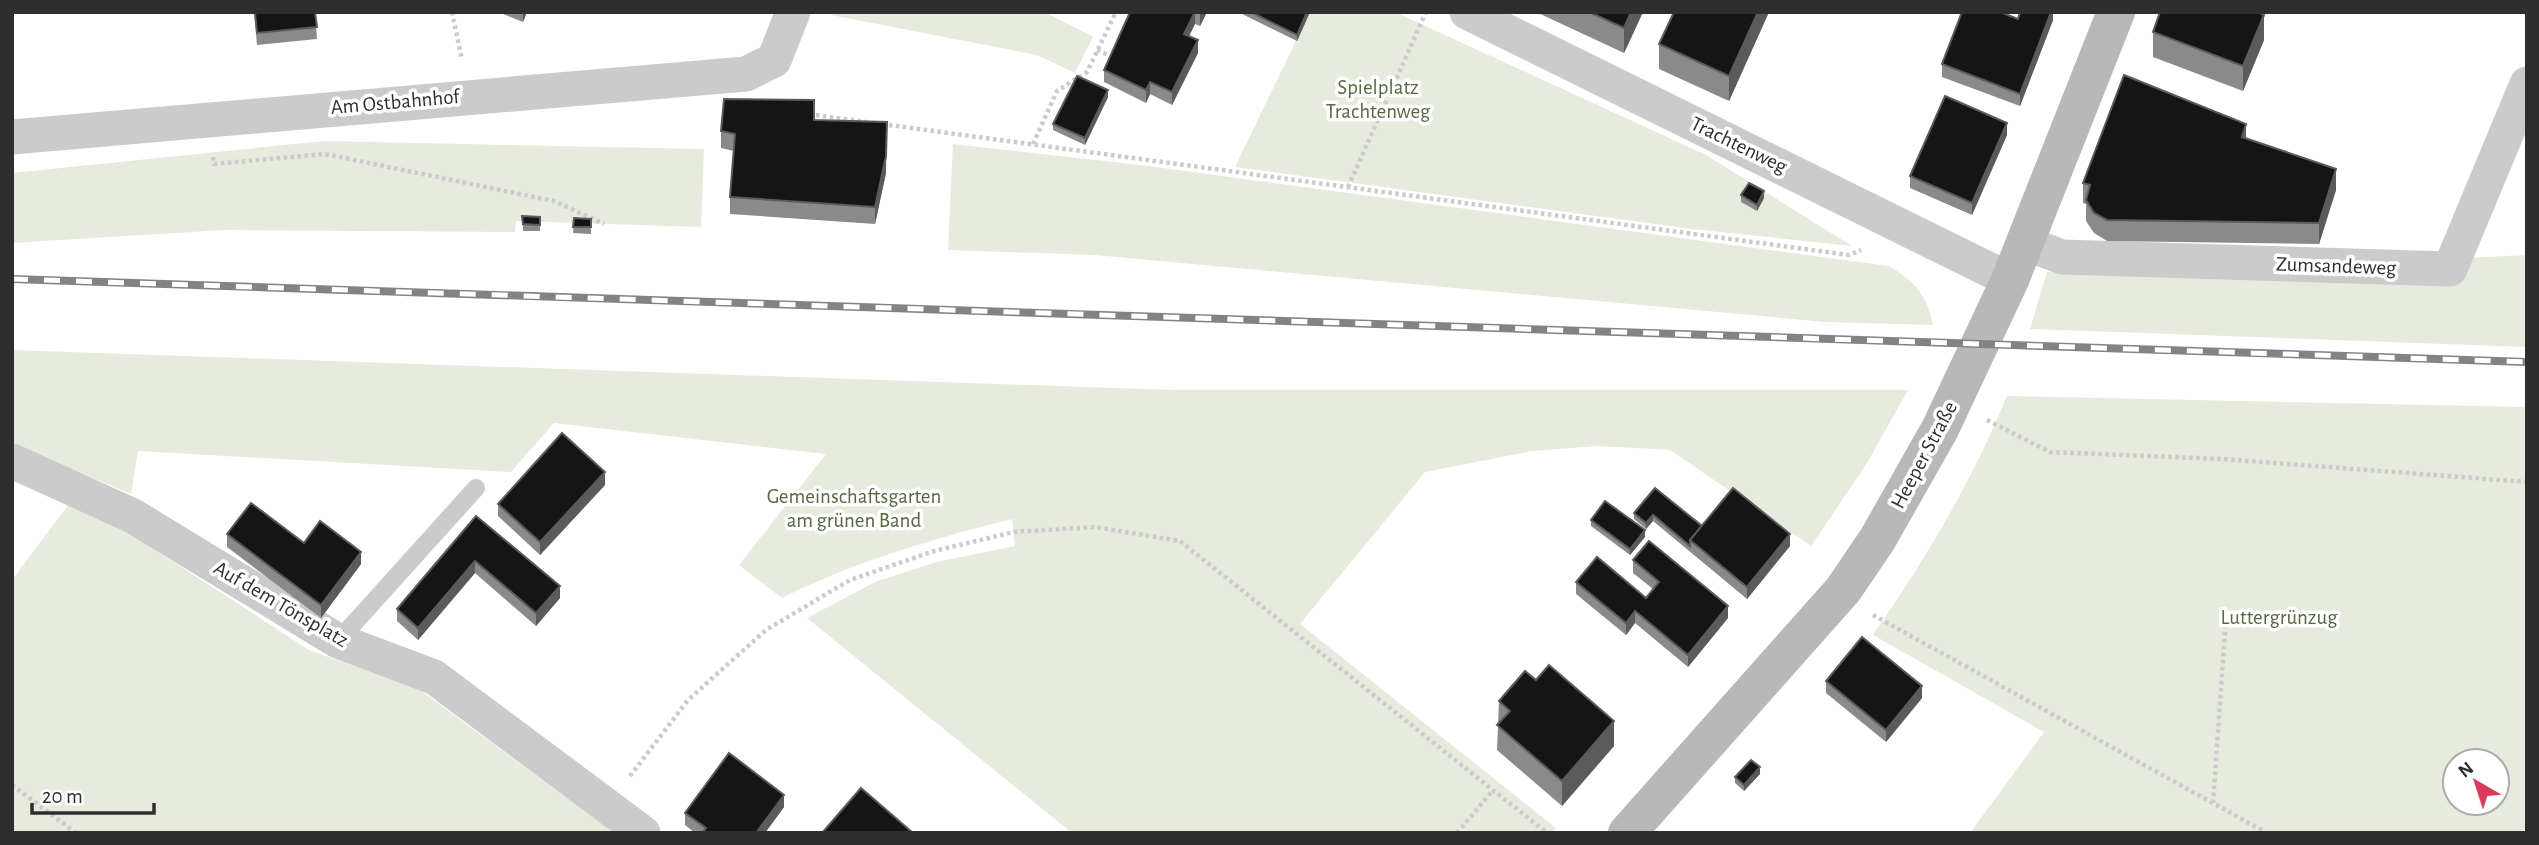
<svg xmlns="http://www.w3.org/2000/svg" width="2539" height="845" viewBox="0 0 2539 845" font-family="'Alegreya Sans',sans-serif">
<style>
.green{fill:#e6ebdd;fill-rule:evenodd}
.lines{fill:none;stroke-linecap:round;stroke-linejoin:round}
.path{stroke:#cbcbcb;stroke-width:4.5;stroke-dasharray:3.5 3.5;stroke-linecap:butt}
.service{stroke:#cbcbcb;stroke-width:18}
.minor{stroke:#cbcbcb;stroke-width:35}
.secondary{stroke:#b8b8b8;stroke-width:38}
.rail-casing{stroke:#838383;stroke-width:8}
.rail{stroke:#fff;stroke-width:5;stroke-dasharray:16;stroke-linecap:butt}
.wall{fill:#8a8a8a}
.shaded-wall{fill:#5b5b5b}
.building{fill:#151515;stroke:#5b5b5b;stroke-width:2}
.labels{text-anchor:middle;dominant-baseline:central;stroke-width:7;stroke-linejoin:round;paint-order:stroke}
.park-label{font-size:21px;fill:#57683e;stroke:#fff}
.street-label{font-size:21px;fill:#2e2e2e;stroke:#fff}
</style>
<rect width="100%" height="100%" fill="#fff"/>
<g class="green">
<polygon points="832,12 1045,12 1093,37 1075,73 1037,55 831,15"/>
<polygon points="1310,12 1395,12 1706,155 1852,246 1692,229 1235,167"/>
<polygon points="323,141 704,149 701,227 516,221 515,232 224,230 12,243 12,173"/>
<path d="M 953,144 L 1141,165 L 1888,266 C 1913,279 1928,296 1933,325 L 1825,322 L 1095,255 L 948,250 Z"/>
<polygon points="2527,255 2527,347 2030,329 2047,272 2454,285 2463,258"/>
<path d="M 12,350 L 1174,390 L 1908,390 L 1867,463 L 1811,546 L 1670,450 L 1598,446 L 1532,451 L 1425,472 L 1300,624 L 1556,828 L 1552,833 L 1072,833 L 807,618 L 875,582 L 937,562 L 1015,546 L 1012,519 C 932,539 856,561 782,598 L 739,565 L 826,454 L 554,423 L 511,472 L 138,451 L 131,494 L 12,444 Z"/>
<path d="M 2007,396 L 2527,407 L 2527,833 L 1970,833 L 2044,732 L 1873,635 C 1926,559 1972,481 2007,396 ZM 2455,761 L 2497,761 L 2497,803 L 2455,803 Z"/>
<polygon points="69,504 109,520 309,650 420,690 614,833 12,833 12,580"/>
</g>
<g class="lines">
<g class="path">
<polyline points="452,12 462,60"/>
<polyline points="1097,50 1113,57"/>
<polyline points="809,114 866,122"/>
<polyline points="882,124 1849,255 1861,250"/>
<polyline points="1033,144 1057,91 1087,72 1116,12"/>
<polyline points="213,157 214,164 325,154 554,201 604,224"/>
<polyline points="1348,187 1426,12"/>
<polyline points="1987,420 2050,452 2222,459 2527,482"/>
<polyline points="1873,615 2267,833"/>
<polyline points="630,776 688,700 766,630 850,580 934,551 1014,532 1095,527 1180,541 1547,833"/>
<polyline points="12,785 76,833"/>
<polyline points="2213,803 2226,618"/>
<polyline points="1457,833 1493,790"/>
</g>
<polyline class="service" points="338,641 476,488"/>
<g class="minor">
<polyline points="1467,12 2010,280"/>
<polyline points="12,137 746,74 774,60 793,12"/>
<polyline points="2025,243 2062,257 2450,269 2527,84"/>
<polyline points="12,461 133,516 338,641 434,677 643,833"/>
</g>
<polyline class="secondary" points="1627,833 1843,590 1877,540 1940,429 2010,280 2116,12"/>
<g class="rail-casing">
<polyline id="rail" points="12,279 2527,362"/>
</g>
<use href="#rail" class="rail"/>
</g>
<g class="wall">
<polygon points="254,12 315,12 317,39 257,45"/>
<polygon points="498,12 527,12 523,22"/>
<polygon points="1130,12 1207,12 1200,26 1195,24 1189,36 1198,53 1172,105 1150,94 1146,103 1104,82 1104,70"/>
<polygon points="1238,12 1310,12 1297,41"/>
<polygon points="1536,12 1643,12 1624,53"/>
<polygon points="1769,12 1729,101 1659,69 1659,44"/>
<polygon points="2053,12 2053,20 2020,106 1942,77 1942,64 2018,19"/>
<polygon points="2153,32 2264,40 2243,91 2153,57"/>
<polygon points="1108,97 1085,145 1053,130 1053,124"/>
<polygon points="814,120 886,173 875,224 730,214 730,197 734,151 721,148 721,131"/>
<polygon points="2007,135 1972,215 1910,188 1910,176"/>
<polygon points="2246,138 2336,190 2319,244 2107,241 2094,233 2086,221 2086,204 2083,203 2083,183"/>
<polygon points="1741,195 1764,198 1757,211 1741,202"/>
<polygon points="522,216 540,217 540,231 523,231"/>
<polygon points="574,218 591,219 591,234 573,233"/>
<polygon points="605,485 540,555 498,516 498,504"/>
<polygon points="1655,488 1702,526 1790,546 1747,599 1653,521 1646,529 1634,519 1634,513"/>
<polygon points="476,516 560,598 536,626 475,573 418,640 397,621 397,609"/>
<polygon points="1591,520 1645,537 1630,555 1591,526"/>
<polygon points="227,534 304,543 361,564 321,618 227,547"/>
<polygon points="1633,560 1728,618 1688,667 1635,623 1626,635 1576,594 1576,582 1646,598 1653,589 1633,573"/>
<polygon points="1536,680 1614,746 1562,806 1497,750 1499,701"/>
<polygon points="1826,681 1922,698 1886,742 1826,693"/>
<polygon points="1760,774 1744,791 1735,783 1735,777"/>
<polygon points="784,807 765,833 695,833 685,825 685,813"/>
</g>
<g class="shaded-wall">
<polygon points="523,12 527,12 523,22"/>
<polygon points="1195,12 1195,24 1184,46 1184,34"/>
<polygon points="1201,12 1207,12 1200,26 1200,14"/>
<polygon points="1307,12 1310,12 1297,41 1297,35"/>
<polygon points="1631,12 1643,12 1624,53 1624,28"/>
<polygon points="1758,12 1769,12 1729,101 1729,76"/>
<polygon points="2051,12 2053,12 2053,20 2020,106 2020,94"/>
<polygon points="2264,15 2264,40 2243,91 2243,66"/>
<polygon points="1198,40 1198,53 1172,105 1172,92"/>
<polygon points="1150,82 1150,94 1146,103 1146,90"/>
<polygon points="1108,90 1108,97 1085,145 1085,138"/>
<polygon points="887,122 886,173 875,224 875,207"/>
<polygon points="2007,123 2007,135 1972,215 1972,203"/>
<polygon points="2246,124 2246,145 2242,137"/>
<polygon points="2336,169 2336,190 2319,244 2319,223"/>
<polygon points="1764,191 1764,198 1757,211 1757,205"/>
<polygon points="605,472 605,485 540,555 540,542"/>
<polygon points="1653,515 1653,521 1646,529 1646,523"/>
<polygon points="1645,530 1645,537 1630,555 1630,549"/>
<polygon points="1790,534 1790,546 1747,599 1747,587"/>
<polygon points="361,552 361,564 321,618 321,605"/>
<polygon points="475,561 475,573 418,640 418,628"/>
<polygon points="560,586 560,598 536,626 536,613"/>
<polygon points="1728,606 1728,618 1688,667 1688,655"/>
<polygon points="1635,611 1635,623 1626,635 1626,623"/>
<polygon points="1922,686 1922,698 1886,742 1886,730"/>
<polygon points="1614,721 1614,746 1562,806 1562,781"/>
<polygon points="1760,767 1760,774 1744,791 1744,785"/>
<polygon points="784,795 784,807 765,833 756,833"/>
</g>
<g class="building">
<polygon points="255,12 315,12 317,27 257,33"/>
<polygon points="1130,12 1195,12 1184,34 1198,40 1172,92 1150,82 1146,90 1104,70"/>
<polygon points="1251,12 1307,12 1297,35"/>
<polygon points="1589,12 1631,12 1624,28"/>
<polygon points="1674,12 1758,12 1729,76 1659,44"/>
<polygon points="1962,12 2000,12 2018,19 2020,12 2051,12 2020,94 1942,64"/>
<polygon points="2160,12 2257,12 2264,15 2243,66 2153,32"/>
<polygon points="2124,75 2246,124 2242,137 2336,169 2319,223 2107,220 2094,213 2086,200 2090,185 2083,183"/>
<polygon points="1077,76 1108,90 1085,138 1053,124"/>
<polygon points="1945,96 2007,123 1972,203 1910,176"/>
<polygon points="724,99 814,100 814,120 887,122 886,156 875,207 730,197 735,134 721,131"/>
<polygon points="1749,183 1764,191 1757,205 1741,195"/>
<polygon points="522,216 540,217 540,225 523,224"/>
<polygon points="574,218 591,219 591,227 573,227"/>
<polygon points="562,433 605,472 540,542 498,504"/>
<polygon points="1655,488 1702,526 1690,540 1690,546 1653,515 1646,523 1634,513"/>
<polygon points="1733,488 1790,534 1747,587 1690,540"/>
<polygon points="1605,501 1645,530 1630,549 1591,520"/>
<polygon points="251,503 304,543 320,521 361,552 321,605 227,534"/>
<polygon points="476,516 560,586 536,613 475,561 418,628 397,609"/>
<polygon points="1649,541 1728,606 1688,655 1635,611 1626,623 1576,582 1597,557 1646,598 1659,582 1633,560"/>
<polygon points="1862,637 1922,686 1886,730 1826,681"/>
<polygon points="1549,665 1614,721 1562,781 1497,725 1510,711 1499,701 1525,671 1536,680"/>
<polygon points="729,753 784,795 756,833 702,833 706,828 685,813"/>
<polygon points="1751,760 1760,767 1744,785 1735,777"/>
<polygon points="861,788 913,833 822,833"/>
</g>
<g class="labels">
<g class="park-label">
<text x="1378" y="87">Spielplatz<tspan x="1378" dy="24">Trachtenweg</tspan></text>
<text x="854" y="496">Gemeinschaftsgarten<tspan x="854" dy="24">am grünen Band</tspan></text>
<text x="2279" y="617">Luttergrünzug</text>
</g>
<g class="street-label">
<text transform="translate(395 102) rotate(-5)">Am Ostbahnhof</text>
<text transform="translate(1739 145) rotate(26)">Trachtenweg</text>
<text transform="translate(2336 266) rotate(2)">Zumsandeweg</text>
<text transform="translate(1924 455) rotate(-62)">Heeper Straße</text>
<text transform="translate(281 604) rotate(30)">Auf dem Tönsplatz</text>
</g>
</g>
<rect width="2539" height="845" fill="none" stroke="#2e2e2e" stroke-width="28"/>
<g transform="translate(2476 782) rotate(321)"><circle r="33" fill="#ffffff" stroke="#ababab" stroke-width="2"/>
<path d="M0-5L12 26L0 18L-12 26Z" fill="#dc395a"/>
<text y="-10" font-size="19" font-weight="bold" text-anchor="middle" fill="#2e2e2e">N</text>
</g>
<path d="M32 803v10h122v-10" fill="none" stroke="#2e2e2e" stroke-width="3.5"/>
<text x="42" y="803" font-size="21" fill="#2e2e2e" stroke="#ffffff" stroke-width="5" paint-order="stroke">20 m</text>
</svg>
